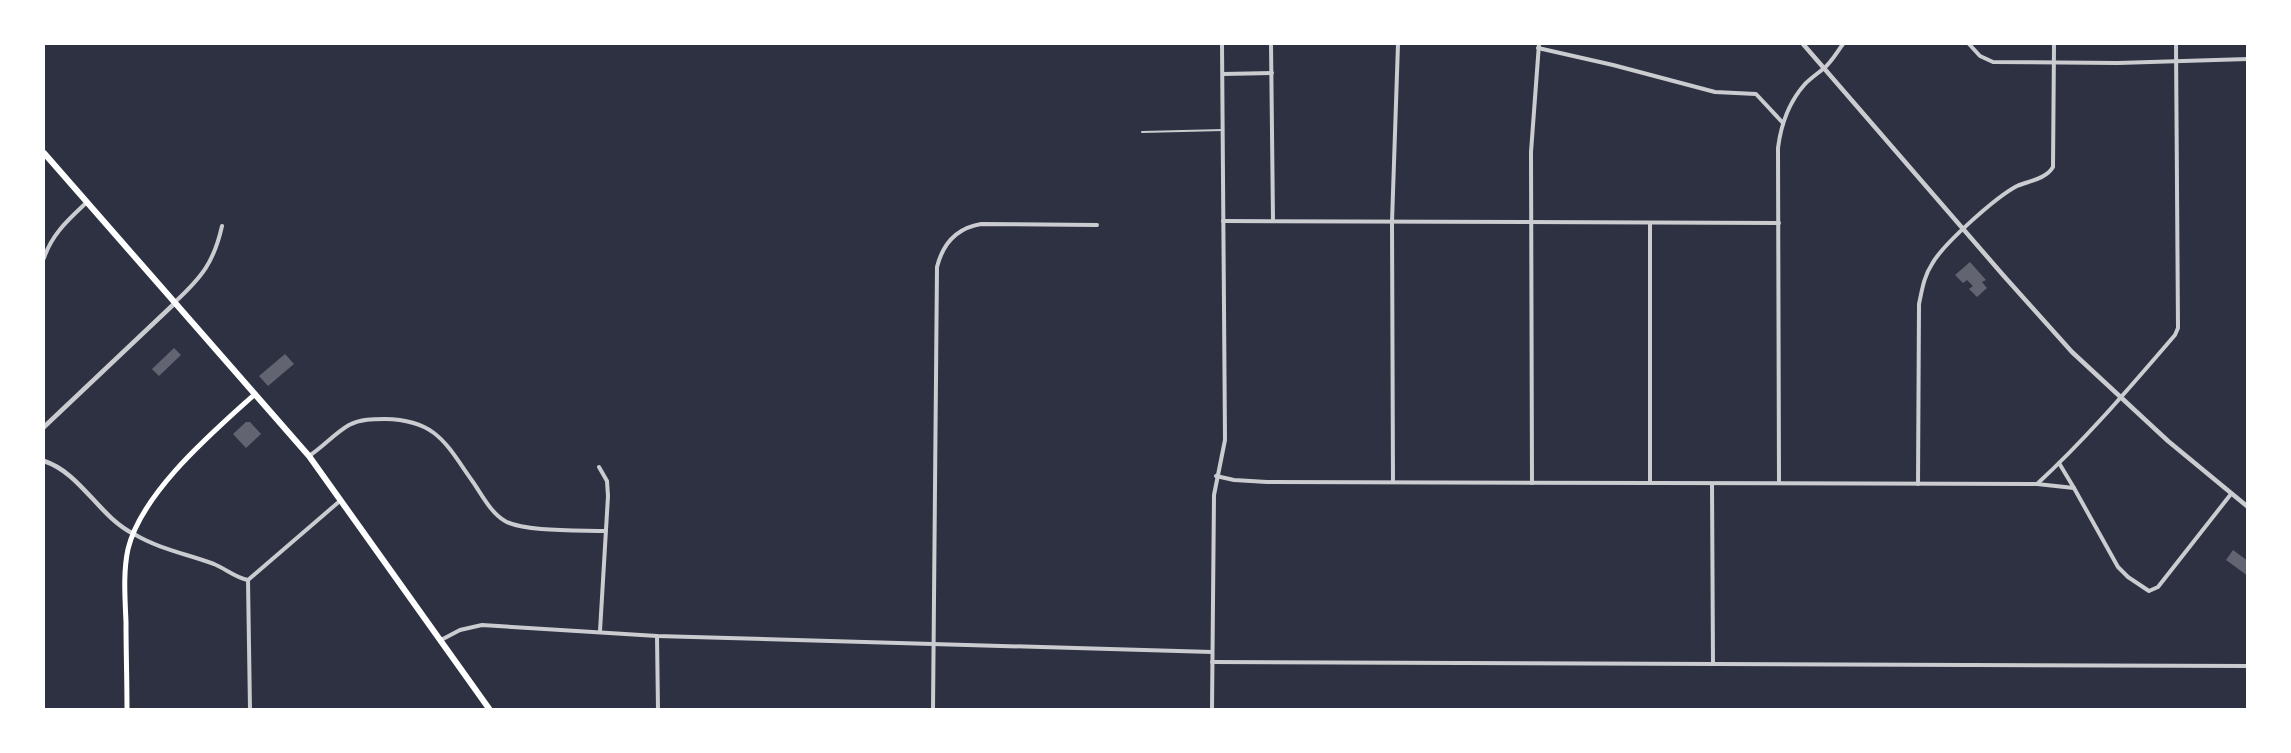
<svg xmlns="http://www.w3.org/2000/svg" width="2291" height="753" viewBox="0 0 2291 753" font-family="Inter,sans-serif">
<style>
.building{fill:#626471}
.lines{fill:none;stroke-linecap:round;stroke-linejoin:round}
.service{stroke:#caccd0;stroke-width:2}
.minor{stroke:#caccd0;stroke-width:4}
.tertiary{stroke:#caccd0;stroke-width:4.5}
.secondary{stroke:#fff;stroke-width:5}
.primary{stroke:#fff;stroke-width:6}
</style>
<rect width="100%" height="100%" fill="#2d3142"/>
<g class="building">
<polygon points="1970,262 1986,280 1982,282 1987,288 1977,297 1969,289 1973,286 1967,280 1963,283 1955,275"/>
<polygon points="174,348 181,355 159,376 152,369"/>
<polygon points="285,354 294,364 268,386 259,376"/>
<polygon points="246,422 250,422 261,434 246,448 233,434"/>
<polygon points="2233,550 2248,561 2248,576 2226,560"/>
</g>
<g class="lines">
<polyline class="service" points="1142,132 1223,130"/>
<g class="minor">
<polyline points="1271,44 1273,220"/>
<polyline points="1969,44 1980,56 1993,62 2118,63 2248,59"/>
<polyline points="1538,48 1613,65 1715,92 1756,94 1783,123"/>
<polyline points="1223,74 1272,73"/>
<polyline points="1223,221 1779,223"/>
<polyline points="1650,223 1650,482"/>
<path d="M 44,258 C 52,234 68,220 86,203"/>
<path d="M 175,302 C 202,277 214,262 222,226"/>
<path d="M 309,456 C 323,447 335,433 349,425 C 361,419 373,419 385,419 C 437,420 446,444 473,482 C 482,495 491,513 505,521 C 524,532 581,530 605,531"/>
<polyline points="2059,463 2074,488"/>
<polyline points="599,467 607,481 608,496 600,631"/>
<polyline points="1216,476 1234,480 1267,482 2037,484 2074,488 2118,567 2128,577 2149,591 2158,587 2231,494"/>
<polyline points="1393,482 1392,222 1398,44"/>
<polyline points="1532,483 1531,152 1539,44"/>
<path d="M 1779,483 L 1778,148 C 1781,124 1789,102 1805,84 C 1811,78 1817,74 1823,69 C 1831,63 1837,52 1843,44"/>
<polyline points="1712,484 1713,663"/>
<path d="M 1918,484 L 1919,304 C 1922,290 1924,276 1932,264 C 1943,244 1996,197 2017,186 C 2029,181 2046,179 2053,167 L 2054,44"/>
<path d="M 2037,484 C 2087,438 2131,386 2175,335 L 2178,328 L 2176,44"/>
<path d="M 134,534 C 159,549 187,554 214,564 C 226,569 236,578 248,580"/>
<polyline points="657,636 658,710"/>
<polyline points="441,640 460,630 482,625 657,636 1212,652"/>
<polyline points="1212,662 2248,666"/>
<polyline points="250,710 248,580 341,500"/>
<path d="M 933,710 L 937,267 C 943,243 957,228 981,224 L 1097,225"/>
<polyline points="1212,710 1214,495 1225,440 1222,44"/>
</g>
<g class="tertiary">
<polyline points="1803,44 2003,275 2072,352 2168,441 2248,507"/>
<polyline points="44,427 175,303"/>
<path d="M 44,461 C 81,473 99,517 134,534"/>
</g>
<path class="secondary" d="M 127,710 C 127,680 126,651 126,622 C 125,598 123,572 128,549 C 142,492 213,432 255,394"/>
<polyline class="primary" points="44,153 309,456 490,710"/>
</g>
<rect width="2291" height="753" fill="none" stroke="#ffffff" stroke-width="90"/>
</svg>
